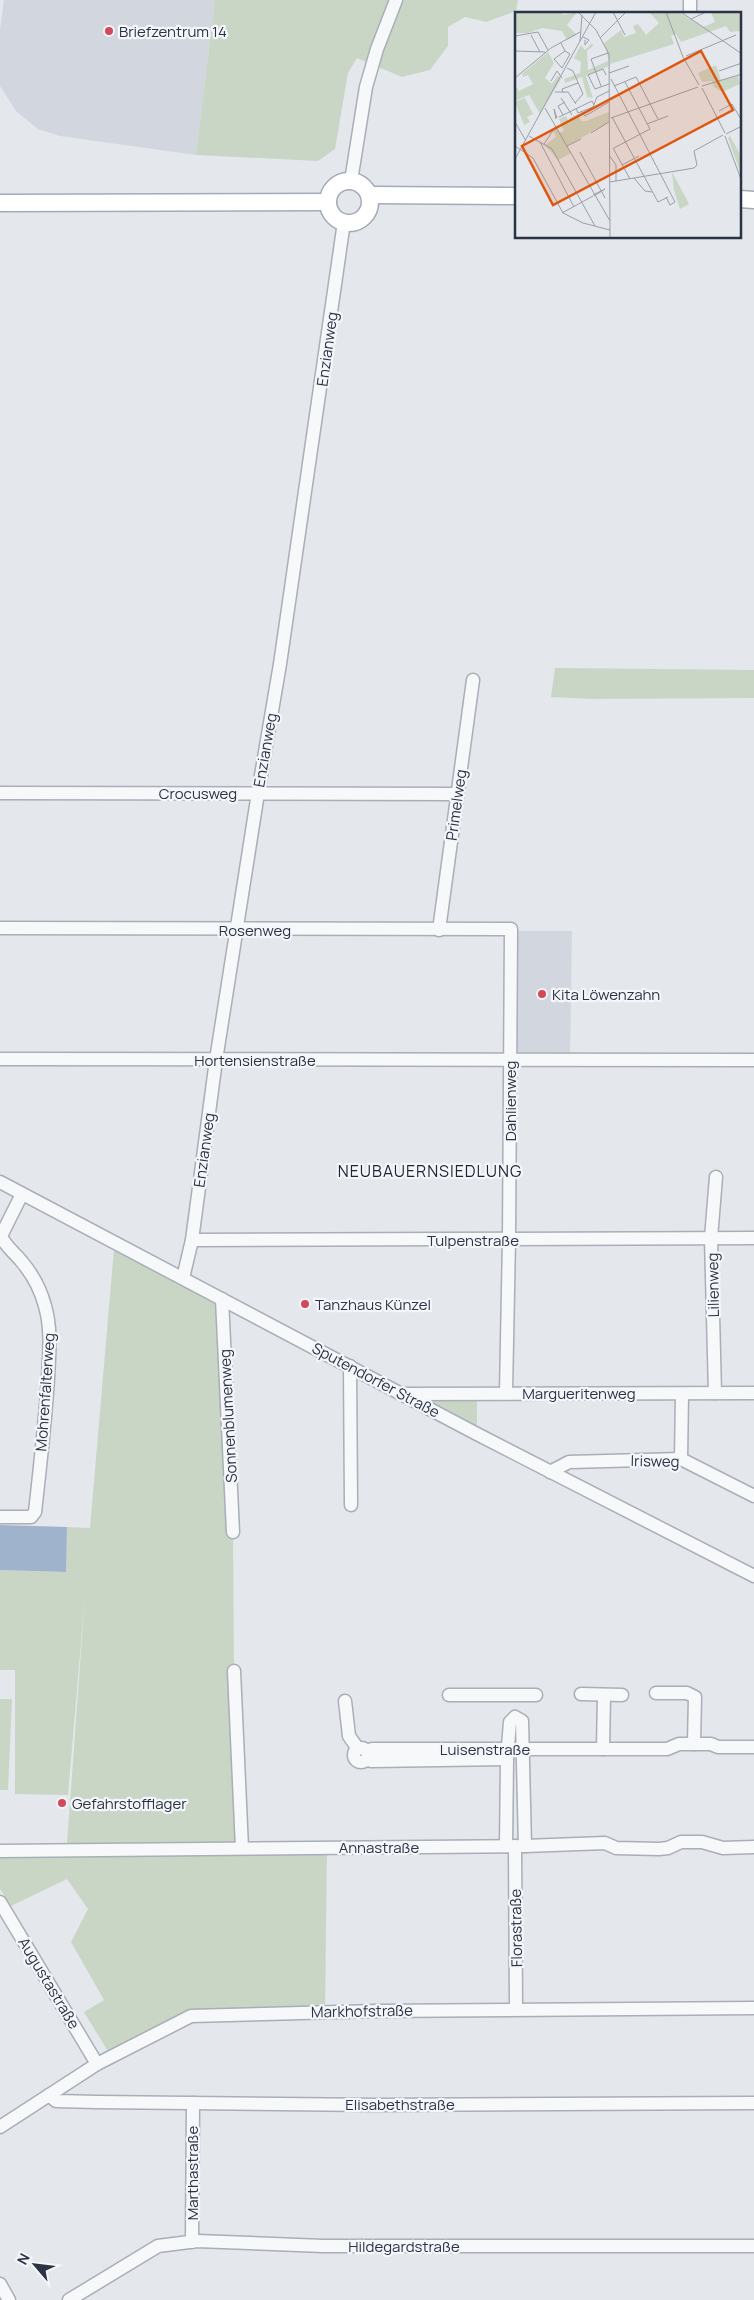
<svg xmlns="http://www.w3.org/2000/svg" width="754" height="2300" viewBox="0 0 754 2300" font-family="Manrope,sans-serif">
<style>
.built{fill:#d2d6de}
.green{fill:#c9d6c5}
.water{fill:#9fb4cc}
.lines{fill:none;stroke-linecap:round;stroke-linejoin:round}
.minor-casing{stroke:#a9aeb7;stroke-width:15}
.major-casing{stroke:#a3abb8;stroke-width:19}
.minor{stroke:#f7f8fa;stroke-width:12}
.major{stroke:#fff;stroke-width:16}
.poi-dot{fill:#d1495b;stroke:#f4f6f9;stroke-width:2}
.labels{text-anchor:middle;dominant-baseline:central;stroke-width:4.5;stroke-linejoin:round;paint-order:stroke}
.poi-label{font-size:15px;fill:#2b3445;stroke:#f4f6f9;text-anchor:start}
.street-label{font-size:15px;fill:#2b3445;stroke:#f4f6f9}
.neighbourhood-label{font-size:16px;letter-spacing:1px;fill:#1d2536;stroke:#f4f6f9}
.inset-road{fill:none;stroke:#9a9fa9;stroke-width:1}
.view{fill:#df570f;fill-opacity:0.15;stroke:#df570f;stroke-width:2.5}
.inset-edge{fill:none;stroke:#2b3445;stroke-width:2.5}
</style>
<rect width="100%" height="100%" fill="#e4e7ec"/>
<g class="built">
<polygon points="4,0 215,0 196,155 60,136 38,129 16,111 0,86 0,30"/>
<polygon points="514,931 572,931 570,1057 513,1057"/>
</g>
<g class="green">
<polygon points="215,0 518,0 516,11 486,22 465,17 448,27 448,46 430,70 402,77 357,58 348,73 335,149 318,161 196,155"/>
<polygon points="555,668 754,670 754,698 593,699 551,697"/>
<polygon points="114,1249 223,1306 233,1532 234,1671 242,1848 327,1847 325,2011 191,2010 109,2053 84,2012 104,2000 71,1942 88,1909 67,1879 11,1906 0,1889 0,1857 66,1857 85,1596 68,1795 15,1794 15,1670 0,1670 0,1570 65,1572 67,1527 90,1528"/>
<polygon points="426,1397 477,1397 477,1427 426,1401"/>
<polygon points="0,1699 12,1699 8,1790 0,1790"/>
</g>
<polygon class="water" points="0,1525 67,1527 66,1572 0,1570"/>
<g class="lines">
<g class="minor-casing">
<g id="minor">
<polyline points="690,0 690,14"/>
<polyline points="351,181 366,87 377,49 396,0"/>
<polyline points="0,793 456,794"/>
<polyline points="0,928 511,929 509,1240 506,1392"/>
<polyline points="439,930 473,680"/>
<polyline points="0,1059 754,1060"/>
<polyline points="0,1182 477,1434 754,1576"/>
<polyline points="192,1240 754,1238"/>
<polyline points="183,1278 192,1240 216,1060 258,793 280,664 344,222"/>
<polyline points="222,1299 233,1532"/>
<polyline points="350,1366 351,1505"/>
<polyline points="715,1393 711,1238 716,1177"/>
<polyline points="404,1394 754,1393"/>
<polyline points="681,1459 682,1394"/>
<polyline points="550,1472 569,1462 681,1459 754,1496"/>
<path d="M 0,1517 L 31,1517 L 35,1512 C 40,1468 45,1423 48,1379 C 49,1355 52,1330 45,1306 C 41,1291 33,1275 22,1262 C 15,1253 5,1246 1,1236 L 22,1194"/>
<polyline points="234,1671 242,1848"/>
<polyline points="656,1693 687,1693 695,1697 694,1744"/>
<polyline points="581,1694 622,1695"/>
<polyline points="449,1695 536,1695"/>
<polyline points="345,1701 349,1736 358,1749"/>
<circle cx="361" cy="1755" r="7"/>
<polyline points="603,1749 604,1695"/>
<polyline points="367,1752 372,1749 667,1749 679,1744 711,1744 718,1747 754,1747"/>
<polyline points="367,1759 371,1761 507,1759"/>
<polyline points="506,1846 507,1759 510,1722 515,1717 522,1721 525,1846"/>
<polyline points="515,1846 516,2009"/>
<polyline points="0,1851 525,1846 605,1843 616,1848 659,1849 668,1848 681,1842 702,1842 723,1848 754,1847"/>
<polyline points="0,1902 97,2064"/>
<polyline points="49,2095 56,2101 97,2102 376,2105 754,2103"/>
<polyline points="0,2127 97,2064 191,2016 377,2011 754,2008"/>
<polyline points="192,2242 193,2103"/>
<polyline points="0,2284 9,2300"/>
<polyline points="69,2300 158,2246 197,2241 323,2246 754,2246"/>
</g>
</g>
<g class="major-casing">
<g id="major">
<circle cx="349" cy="202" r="21"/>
<polyline points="369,195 516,196"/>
<polyline points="740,199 754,200"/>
<polyline points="0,203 328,202"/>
</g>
</g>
<use href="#minor" class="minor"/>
<use href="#major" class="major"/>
</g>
<g class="poi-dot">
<circle cx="109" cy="31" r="5"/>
<circle cx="542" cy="994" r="5"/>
<circle cx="305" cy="1304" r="5"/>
<circle cx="62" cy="1803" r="5"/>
</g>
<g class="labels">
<g class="poi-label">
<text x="119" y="31">Briefzentrum 14</text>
<text x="552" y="994">Kita Löwenzahn</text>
<text x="315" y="1304">Tanzhaus Künzel</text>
<text x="72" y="1803">Gefahrstofflager</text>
</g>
<g class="street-label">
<text transform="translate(327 349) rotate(-82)">Enzianweg</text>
<text transform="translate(265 750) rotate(-80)">Enzianweg</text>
<text x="198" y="793">Crocusweg</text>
<text transform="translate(456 805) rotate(-82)">Primelweg</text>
<text x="255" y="930">Rosenweg</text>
<text x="255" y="1060">Hortensienstraße</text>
<text transform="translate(510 1101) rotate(-90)">Dahlienweg</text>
<text transform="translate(204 1150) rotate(-82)">Enzianweg</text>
<text x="473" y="1240">Tulpenstraße</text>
<text transform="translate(713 1285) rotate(-91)">Lilienweg</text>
<text transform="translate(376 1380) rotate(28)">Sputendorfer Straße</text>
<text transform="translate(45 1392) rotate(-86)">Mohrenfalterweg</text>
<text x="579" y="1393">Margueritenweg</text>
<text transform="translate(228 1416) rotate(-93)">Sonnenblumenweg</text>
<text transform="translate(655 1461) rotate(1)">Irisweg</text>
<text x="485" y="1749">Luisenstraße</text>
<text x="379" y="1847">Annastraße</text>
<text transform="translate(516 1928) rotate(-91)">Florastraße</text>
<text transform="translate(49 1983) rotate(59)">Augustastraße</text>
<text transform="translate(362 2011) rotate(-1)">Markhofstraße</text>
<text x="400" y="2104">Elisabethstraße</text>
<text transform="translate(192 2173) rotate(-90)">Marthastraße</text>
<text x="404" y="2246">Hildegardstraße</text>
</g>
<g class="neighbourhood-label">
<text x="430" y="1171">NEUBAUERNSIEDLUNG</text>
</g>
</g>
<g transform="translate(515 12)">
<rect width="226" height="226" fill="#e4e7ec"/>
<path d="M 0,0 L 44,0 L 49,3 L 62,0 L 52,13 L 62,23 L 52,28 L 47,19 L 27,16 L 13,21 L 0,21 ZM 134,0 L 164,0 L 188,15 L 200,10 L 196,0 L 226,0 L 226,19 L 215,20 L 211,14 L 166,30 L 161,22 L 156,24 L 159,32 L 95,52 L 89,31 L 106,18 L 109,25 L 121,21 L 118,14 L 123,12 L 131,23 L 144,11 ZM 77,31 L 78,34 L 72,39 L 73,58 L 93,49 L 94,54 L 71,64 L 78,86 L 72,85 L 67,65 L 50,71 L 49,67 L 65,61 L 66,50 L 59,46 L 66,33 L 70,38 ZM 33,40 L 39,51 L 30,66 L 37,72 L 43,63 L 46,67 L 25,102 L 14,83 L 0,89 L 0,73 L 4,79 L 18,72 L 13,63 L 8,65 L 7,62 ZM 201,53 L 206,68 L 223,64 L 225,72 L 207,80 L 199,75 L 197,69 L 187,70 L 183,61 ZM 10,86 L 18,102 L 12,105 L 15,110 L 9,113 L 0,90 ZM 94,100 L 94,110 L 52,134 L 56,141 L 43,148 L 30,133 L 41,125 L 38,119 L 40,114 L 44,121 L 49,119 L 44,107 L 51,104 L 54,110 L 55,106 L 63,102 L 66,109 L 71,109 ZM 215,124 L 226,144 L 226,162 L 213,126 ZM 157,160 L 174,192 L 165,197 L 159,178 Z" fill="#c9d6c5"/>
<path class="inset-road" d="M 63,0 L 81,18 L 94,42 L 95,226M 98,0 L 110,23M 151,0 L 168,45 L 184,73M 166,0 L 227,42M 176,7 L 191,0M 16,23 L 25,40M 0,24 L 23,20 L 33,38M 68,25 L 74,28 L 70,33 L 70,28M 85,26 L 111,0M 65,29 L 67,3M 46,31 L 50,39 L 39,47 L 47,56 L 55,42 L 50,39M 0,39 L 30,40M 171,44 L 221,23M 52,56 L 58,59 L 68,82 L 60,91M 204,59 L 227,51M 94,61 L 114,54M 91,63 L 88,57 L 73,63 L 80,77 L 94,72M 0,66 L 36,36 L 65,20M 96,67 L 160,190 L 155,193 L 151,185M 36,69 L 42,59 L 47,66M 86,74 L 76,47 L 93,41M 99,74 L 121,65 L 143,107M 187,74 L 227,62M 187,76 L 210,121M 40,80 L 53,80 L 61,92M 48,81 L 47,77 L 63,71M 46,86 L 57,103M 30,96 L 95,209M 61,96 L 63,101 L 78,95 L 82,85 L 94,79M 66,99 L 70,104 L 94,90M 204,99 L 217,92 L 227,109M 48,103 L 43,94 L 50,90M 44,105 L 77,89 L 79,93M 97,105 L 143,190 L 153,185M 96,106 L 183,75M 41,107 L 39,97 L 42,106M 0,110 L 11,129M 132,112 L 153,104M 76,121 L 94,110M 211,122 L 227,114M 14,124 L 37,137 L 80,214M 210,124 L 227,170M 25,130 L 59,195M 29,132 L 41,114M 0,134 L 18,146 L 48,201 L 68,211 L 95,218M 52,134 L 66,127M 98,136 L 115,167M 99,136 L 135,117 L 110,70M 65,140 L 90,186M 94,143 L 101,153 L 101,169M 0,147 L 81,0M 107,153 L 124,144M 119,166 L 130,179 L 137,180M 95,170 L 179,156 L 182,153 L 179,139 L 208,123M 78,183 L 90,177 L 79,184M 47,201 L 78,184"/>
<path class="view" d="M 186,39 L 218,98 L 38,193 L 7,134 Z"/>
<rect width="226" height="226" class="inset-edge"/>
</g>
<g transform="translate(35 2265) rotate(298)" stroke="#f4f6f9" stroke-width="4" paint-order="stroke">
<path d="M0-4L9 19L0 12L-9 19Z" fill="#2b3445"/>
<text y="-8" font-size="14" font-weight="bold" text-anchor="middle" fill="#2b3445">N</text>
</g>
</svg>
